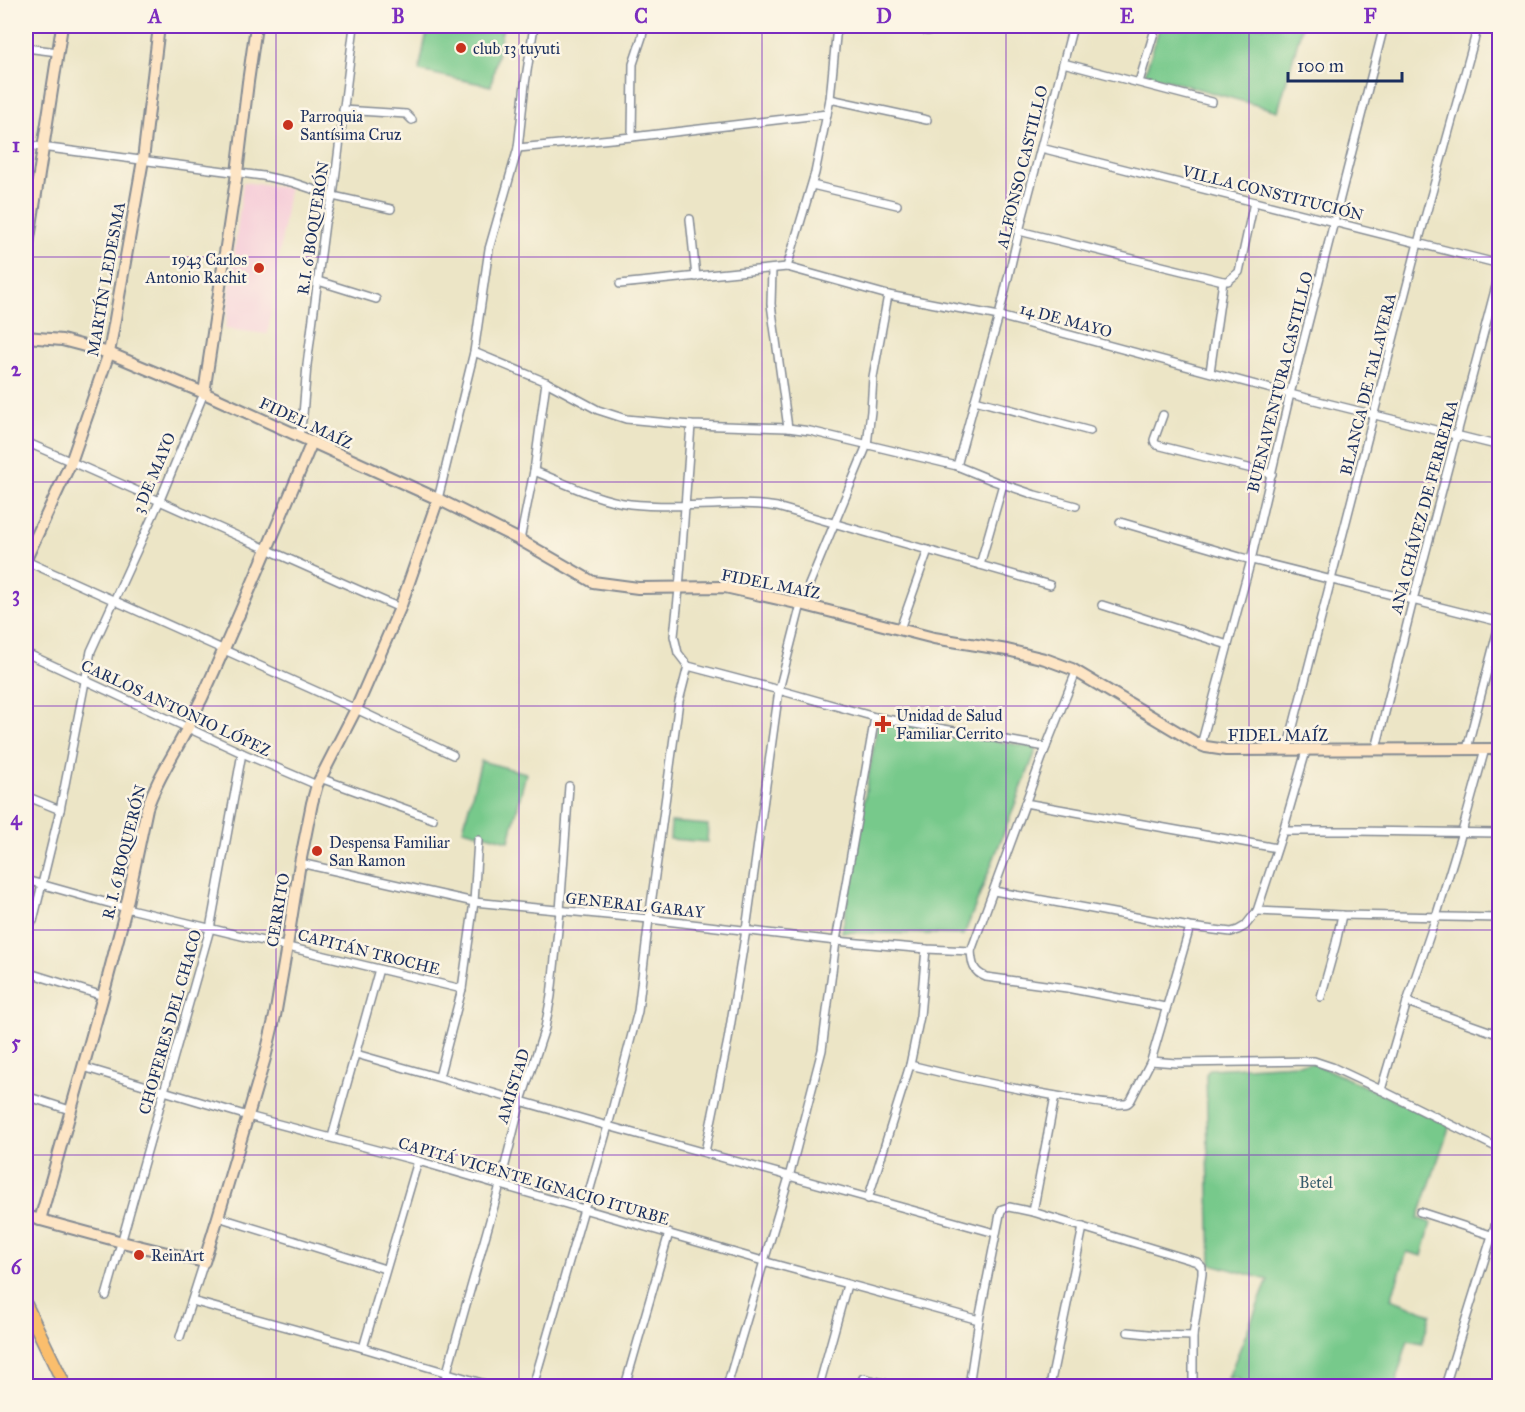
<svg xmlns="http://www.w3.org/2000/svg" width="1525" height="1412" viewBox="0 0 1525 1412" font-family="'IM FELL Great Primer',serif">
<style>
.built{fill:#f6cfd9}
.green{fill:#77c98b;stroke:#497c74;stroke-width:1.5}
.lines{fill:none;stroke-linecap:round;stroke-linejoin:round}
.street-casing{stroke:#848a92;stroke-width:10}
.secondary-casing{stroke:#848a92;stroke-width:14}
.primary-casing{stroke:#848a92;stroke-width:15}
.street{stroke:#fff;stroke-width:7}
.secondary{stroke:#fde5c5;stroke-width:10}
.primary{stroke:#fabe6d;stroke-width:12}
.grid{fill:none;stroke:#7b2cbf;stroke-width:1.5;stroke-opacity:0.55}
.poi-dot{fill:#c8321e;stroke:#fcf5e5;stroke-width:2}
.labels{text-anchor:middle;dominant-baseline:central;stroke-width:5;stroke-linejoin:round;paint-order:stroke}
.poi-label{font-size:16px;fill:#1b2f5e;stroke:#fcf5e5;text-anchor:start}
.street-label{font-size:16px;fill:#1b2f5e;stroke:#fcf5e5}
.park-label{font-size:16px;fill:#375d6c;stroke:#fcf5e5}
.neatline{fill:none;stroke:#7b2cbf;stroke-width:2}
.grid-label{font-size:20px;text-anchor:middle;font-weight:bold;fill:#7b2cbf}
</style>
<rect width="100%" height="100%" fill="#fcf5e5"/>
<filter id="ink" filterUnits="userSpaceOnUse"><feTurbulence type="fractalNoise" baseFrequency=".0167" numOctaves="2"/><feDisplacementMap in="SourceGraphic" scale="12" xChannelSelector="R" yChannelSelector="G"/><feConvolveMatrix kernelMatrix="1 2 1 2 8 2 1 2 1" color-interpolation-filters="sRGB"/></filter>
<filter id="wash" filterUnits="userSpaceOnUse"><feTurbulence type="fractalNoise" baseFrequency=".008" numOctaves="4" result="noise"/><feDisplacementMap in="SourceGraphic" scale="24" xChannelSelector="R" yChannelSelector="G"/><feGaussianBlur stdDeviation="1.35" result="paint"/><feColorMatrix in="noise" values="0 0 0 0 0 0 0 0 0 0 0 0 0 0 0 0 0 1.4 0 .05"/><feComposite in="paint" operator="in"/></filter>
<g filter="url(#wash)">
<rect width="100%" height="100%" fill="#ece5c6"/>
<polygon class="built" points="243,182 289,188 268,334 225,329"/>
<g class="green">
<polygon points="428,26 503,26 491,86 419,71"/>
<polygon points="1160,26 1302,26 1278,111 1145,74"/>
<polygon points="878,720 1037,748 964,935 842,932"/>
<polygon points="481,761 526,773 509,841 463,829"/>
<polygon points="671,822 708,825 707,842 670,839"/>
<polygon points="1313,1063 1450,1125 1418,1218 1431,1223 1422,1256 1407,1252 1391,1299 1431,1314 1422,1343 1408,1340 1397,1377 1397,1386 1239,1386 1239,1378 1228,1378 1268,1280 1211,1264 1206,1074 1210,1069"/>
</g>
</g>
<g filter="url(#ink)">
<g class="lines">
<g class="street-casing">
<g id="street">
<polyline points="904,26 928,31"/>
<polyline points="26,48 58,52"/>
<polyline points="1063,63 1212,102"/>
<polyline points="1139,82 1156,26"/>
<polyline points="830,99 927,120"/>
<polyline points="343,110 406,114 412,120"/>
<polyline points="632,137 633,64 642,37 644,26"/>
<polyline points="26,145 263,176 291,182 333,196 391,209"/>
<polyline points="518,148 632,137 827,114"/>
<polyline points="1041,148 1500,264"/>
<polyline points="812,185 897,205"/>
<polyline points="690,219 696,277"/>
<polyline points="1019,231 1223,281"/>
<polyline points="787,267 815,173 830,99 837,26"/>
<polyline points="772,269 771,304 788,428"/>
<polyline points="318,281 376,299"/>
<polyline points="620,284 787,267 888,295 999,316 1290,394 1500,446"/>
<polyline points="474,352 546,382 598,410 626,419 691,425 788,428 810,431 957,466 994,481 1035,495 1076,506"/>
<polyline points="1210,372 1223,281 1228,281 1239,272 1254,202"/>
<polyline points="975,400 1090,431"/>
<polyline points="1163,415 1154,440 1155,443 1157,445 1272,474"/>
<polyline points="691,425 679,589 674,636 678,653 688,666 779,690 875,717 836,941 822,1050 789,1177 727,1386"/>
<polyline points="299,435 303,415 307,365 325,223 333,196 354,26"/>
<path d="M 26,442 C 151,496 275,554 400,608"/>
<polyline points="957,466 975,400 999,316 1019,231 1073,26"/>
<path d="M 534,471 C 565,483 597,500 630,504 C 657,507 685,506 712,505 C 734,504 755,503 777,507 L 1050,585"/>
<polyline points="438,499 474,352 489,249 518,148 525,84 534,26"/>
<polyline points="1120,522 1240,557 1500,622"/>
<polyline points="520,540 534,471 546,382"/>
<polyline points="26,561 356,709 453,755"/>
<polyline points="980,565 1003,484"/>
<polyline points="1102,605 1228,645"/>
<polyline points="900,629 928,550"/>
<polyline points="26,653 242,753 317,785"/>
<path d="M 1076,672 L 1046,747 L 971,951 C 972,964 973,972 986,977 L 1067,988 L 1165,1007"/>
<polyline points="875,717 1046,747"/>
<polyline points="1201,745 1251,560 1290,394 1384,26"/>
<polyline points="1376,749 1413,600 1500,271"/>
<polyline points="1467,749 1500,621"/>
<polyline points="1485,749 1462,832 1436,917 1407,1002 1381,1090 1500,1149"/>
<polyline points="1287,750 1418,243 1478,26"/>
<polyline points="1306,751 1283,831 1257,911 1342,915 1500,918"/>
<polyline points="320,778 433,819"/>
<polyline points="26,796 60,810"/>
<polyline points="1025,803 1277,848"/>
<polyline points="1283,831 1354,831 1500,833"/>
<polyline points="300,863 474,902 649,919 836,941 926,949 971,951"/>
<polyline points="26,880 126,908 462,989"/>
<polyline points="994,891 1190,927 1231,932 1238,930 1245,926 1257,911"/>
<polyline points="33,921 60,810 91,651 160,500 204,393"/>
<polyline points="26,972 103,996"/>
<polyline points="1321,997 1336,943 1342,915"/>
<polyline points="1407,1002 1500,1035"/>
<polyline points="356,1054 608,1126 995,1233"/>
<polyline points="1151,1061 1176,1063 1314,1061 1332,1067 1381,1090"/>
<path d="M 910,1065 C 962,1078 1015,1089 1068,1098 C 1084,1100 1109,1106 1123,1104 C 1128,1104 1128,1103 1131,1100 L 1151,1061 L 1190,927"/>
<polyline points="83,1067 248,1116 418,1161 763,1261 979,1320"/>
<polyline points="439,1077 462,989 474,902 478,840"/>
<polyline points="26,1096 70,1110"/>
<polyline points="332,1137 379,969"/>
<polyline points="705,1152 728,1040 746,930 779,690 801,604 867,445 871,411 873,377 888,295"/>
<polyline points="868,1199 910,1065 920,1016 926,949"/>
<polyline points="1033,1212 1055,1096"/>
<polyline points="1420,1212 1500,1238"/>
<polyline points="218,1217 385,1269"/>
<polyline points="106,1296 210,929 242,753"/>
<polyline points="192,1301 363,1348 492,1386"/>
<polyline points="1128,1332 1158,1335 1193,1336"/>
<polyline points="180,1337 204,1262"/>
<polyline points="363,1348 418,1161"/>
<polyline points="863,1378 896,1386"/>
<polyline points="443,1386 500,1185 521,1101 545,1028 551,996 560,911 569,786"/>
<polyline points="533,1386 608,1126 638,1011 649,919 679,701 688,666"/>
<polyline points="625,1386 669,1233"/>
<polyline points="819,1386 847,1285"/>
<polyline points="969,1386 979,1320 1000,1214 1002,1209 1009,1207 1033,1212 1197,1262 1202,1267 1202,1274 1193,1336 1193,1386"/>
<polyline points="1050,1386 1083,1227"/>
<polyline points="1409,1386 1415,1384 1449,1386"/>
<polyline points="1445,1386 1500,1210"/>
</g>
</g>
<g class="secondary-casing">
<g id="secondary">
<polyline points="26,258 62,26"/>
<polyline points="26,337 62,340 81,345 109,353 204,393 438,499 520,540 593,582 638,588 725,587 801,604 934,638 1007,650 1045,659 1072,669 1196,743 1206,747 1226,750 1500,749"/>
<polyline points="204,393 237,173 248,82 256,26"/>
<polyline points="26,559 71,462 109,353 143,160 159,26"/>
<polyline points="26,1216 122,1242 204,1262 218,1217 265,1058 275,1016 287,946 300,863 312,803 317,785 356,709 400,608 438,499"/>
<path d="M 40,1220 L 103,996 L 126,908 L 147,808 C 158,776 174,755 188,727 C 193,717 197,707 202,698 C 241,613 276,528 312,442"/>
</g>
</g>
<g class="primary-casing">
<polyline id="primary" points="26,1305 65,1386"/>
</g>
<use href="#street" class="street"/>
<use href="#secondary" class="secondary"/>
<use href="#primary" class="primary"/>
</g>
</g>
<path class="grid" d="M 276,26 L 276,1386M 519,26 L 519,1386M 762,26 L 762,1386M 1006,26 L 1006,1386M 1249,26 L 1249,1386M 26,257 L 1500,257M 26,482 L 1500,482M 26,706 L 1500,706M 26,930 L 1500,930M 26,1155 L 1500,1155"/>
<g class="poi-dot">
<circle cx="461" cy="48" r="6"/>
<circle cx="288" cy="125" r="6"/>
<circle cx="259" cy="268" r="6"/>
<path d="M880 715h6v6h6v6h-6v6h-6v-6h-6v-6h6z"/>
<circle cx="317" cy="851" r="6"/>
<circle cx="139" cy="1255" r="6"/>
</g>
<g class="labels">
<g class="poi-label">
<text x="473" y="48">club 13 tuyuti</text>
<text x="300" y="116">Parroquia<tspan x="300" dy="18">Santísima Cruz</tspan></text>
<text x="247" y="259" text-anchor="end">1943 Carlos<tspan x="247" dy="18">Antonio Rachit</tspan></text>
<text x="896" y="715">Unidad de Salud<tspan x="896" dy="18">Familiar Cerrito</tspan></text>
<text x="329" y="842">Despensa Familiar<tspan x="329" dy="18">San Ramon</tspan></text>
<text x="151" y="1255">ReinArt</text>
</g>
<g class="street-label">
<text transform="translate(1022 167) rotate(-76)">ALFONSO CASTILLO</text>
<text transform="translate(1273 193) rotate(14)">VILLA CONSTITUCIÓN</text>
<text transform="translate(313 228) rotate(-81)">R.I. 6 BOQUERÓN</text>
<text transform="translate(106 279) rotate(-80)">MARTÍN LEDESMA</text>
<text transform="translate(1066 320) rotate(15)">14 DE MAYO</text>
<text transform="translate(1280 382) rotate(-76)">BUENAVENTURA CASTILLO</text>
<text transform="translate(1368 384) rotate(-76)">BLANCA DE TALAVERA</text>
<text transform="translate(306 423) rotate(25)">FIDEL MAÍZ</text>
<text transform="translate(154 473) rotate(-67)">3 DE MAYO</text>
<text transform="translate(1424 507) rotate(-75)">ANA CHÁVEZ DE FERREIRA</text>
<text transform="translate(771 584) rotate(11)">FIDEL MAÍZ</text>
<text transform="translate(176 708) rotate(25)">CARLOS ANTONIO LÓPEZ</text>
<text x="1278" y="735">FIDEL MAÍZ</text>
<text transform="translate(124 852) rotate(-76)">R. I. 6 BOQUERÓN</text>
<text transform="translate(635 905) rotate(6)">GENERAL GARAY</text>
<text transform="translate(278 910) rotate(-81)">CERRITO</text>
<text transform="translate(369 952) rotate(14)">CAPITÁN TROCHE</text>
<text transform="translate(170 1022) rotate(-74)">CHOFERES DEL CHACO</text>
<text transform="translate(513 1086) rotate(-73)">AMISTAD</text>
<text transform="translate(534 1181) rotate(16)">CAPITÁ VICENTE IGNACIO ITURBE</text>
</g>
<g class="park-label">
<text x="1316" y="1182">Betel</text>
</g>
</g>
<rect width="1525" height="1412" fill="none" stroke="#fcf5e5" stroke-width="66"/>
<path d="M1288 72v9h114v-9" fill="none" stroke="#1b2f5e" stroke-width="3"/>
<text x="1297" y="72" font-size="18" fill="#1b2f5e" stroke="#fcf5e5" stroke-width="4.5" paint-order="stroke">100 m</text>
<rect x="33" y="33" width="1459" height="1346" class="neatline"/>
<g class="grid-label">
<text x="155" y="23">A</text>
<text x="398" y="23">B</text>
<text x="641" y="23">C</text>
<text x="884" y="23">D</text>
<text x="1127" y="23">E</text>
<text x="1370" y="23">F</text>
<text x="16" y="152">1</text>
<text x="16" y="376">2</text>
<text x="16" y="601">3</text>
<text x="16" y="825">4</text>
<text x="16" y="1049">5</text>
<text x="16" y="1274">6</text>
</g>
</svg>
